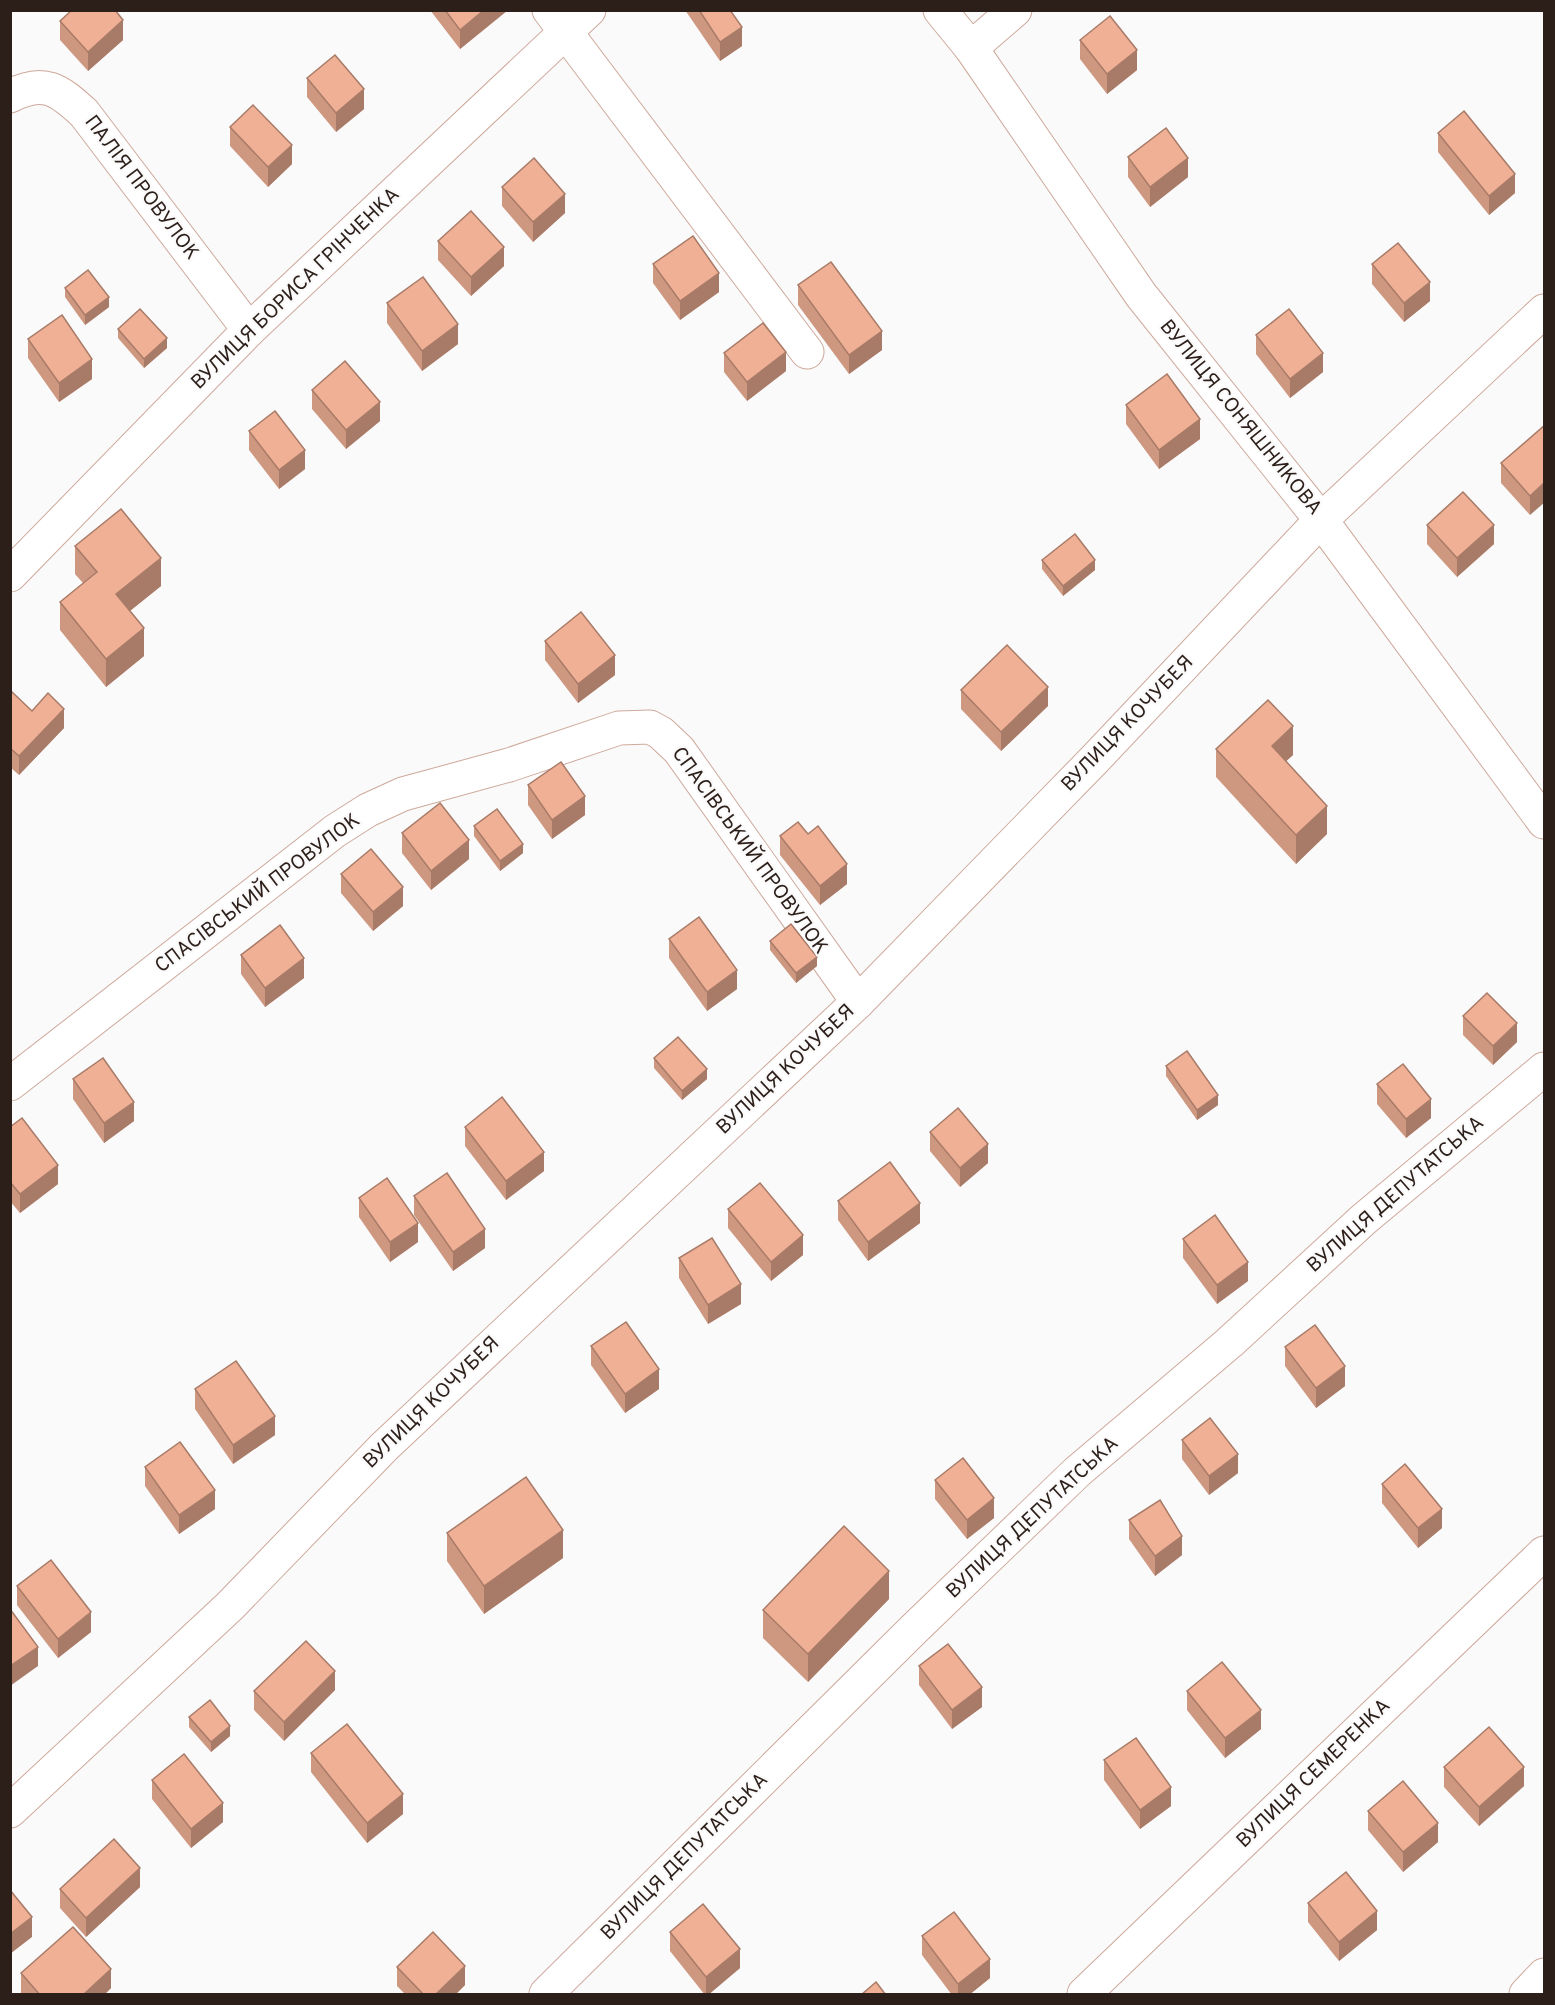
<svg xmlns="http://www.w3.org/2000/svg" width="1555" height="2005" viewBox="0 0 1555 2005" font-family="Overpass,sans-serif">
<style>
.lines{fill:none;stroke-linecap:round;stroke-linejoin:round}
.minor-casing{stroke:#cea99b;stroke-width:35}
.minor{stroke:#fff;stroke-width:33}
.wall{fill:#ce9780}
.shaded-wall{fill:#a87b68}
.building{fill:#f0b095;stroke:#a87b68;stroke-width:1.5}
.labels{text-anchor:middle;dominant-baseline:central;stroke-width:4.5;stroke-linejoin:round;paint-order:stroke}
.street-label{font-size:20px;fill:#2c1e19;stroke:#fafafa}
</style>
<rect width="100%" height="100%" fill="#fafafa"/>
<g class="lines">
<g class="minor-casing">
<g id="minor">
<polyline points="549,10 807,352"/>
<polyline points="940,10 971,48 1141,295 1321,520 1544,822"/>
<polyline points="971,48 1015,10"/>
<path d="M 10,96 C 44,78 59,90 84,113 L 249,330"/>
<polyline points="10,575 249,330 589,10"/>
<polyline points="10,1084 335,831 368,810 403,794 509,765 619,728 650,727 661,733 679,750 858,1002"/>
<polyline points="10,1811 230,1606 384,1447 858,1002 1095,759 1321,520 1544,311"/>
<polyline points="546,1994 914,1629 1077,1472 1229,1343 1364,1219 1544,1069"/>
<polyline points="1084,1994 1544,1553"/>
<polyline points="1526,1994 1544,1975"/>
</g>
</g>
<use href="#minor" class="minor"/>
</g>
<g class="wall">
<polygon points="430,10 508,10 460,49"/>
<polygon points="685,10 730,10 742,46 720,61"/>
<polygon points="60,21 123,40 88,71 60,40"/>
<polygon points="1080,40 1137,70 1107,94 1080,59"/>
<polygon points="307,78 364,109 336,132 307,97"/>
<polygon points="230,127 292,164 268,187 230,146"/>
<polygon points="1438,133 1515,193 1489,215 1438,152"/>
<polygon points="1128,157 1188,177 1150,207 1128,177"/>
<polygon points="502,187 565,213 533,242 502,206"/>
<polygon points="438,241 504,266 471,296 438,260"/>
<polygon points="653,264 719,292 680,320 653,283"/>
<polygon points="1372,264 1430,301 1404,322 1372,284"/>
<polygon points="798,285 882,350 849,374 798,305"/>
<polygon points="65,288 109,307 85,325 65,297"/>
<polygon points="387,303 458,344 422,371 387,323"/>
<polygon points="118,329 167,348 144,368 118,338"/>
<polygon points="1256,335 1323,372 1290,398 1256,354"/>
<polygon points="28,339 92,379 59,402 28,358"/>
<polygon points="724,353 786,371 747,401 724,372"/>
<polygon points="312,390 380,421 346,449 312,409"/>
<polygon points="1126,405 1200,439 1159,469 1126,424"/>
<polygon points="1545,425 1530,515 1501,483 1501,463"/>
<polygon points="249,431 305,469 279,489 249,450"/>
<polygon points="1427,525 1494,544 1457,577 1427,544"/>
<polygon points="75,546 161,586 130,611 144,656 106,687 60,630 60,602 83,583 75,574"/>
<polygon points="1042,560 1095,570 1063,596 1042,569"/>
<polygon points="545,641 615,675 578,703 545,660"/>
<polygon points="961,690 1048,706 1001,751 961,709"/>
<polygon points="10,692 32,711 64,728 19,775 10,767"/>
<polygon points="1216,749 1293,755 1286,761 1327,834 1296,864 1216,777"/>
<polygon points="528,785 585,815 552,839 528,805"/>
<polygon points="474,826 523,853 500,871 474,836"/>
<polygon points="402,833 469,859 431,890 402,853"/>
<polygon points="780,836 847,884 820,905 780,855"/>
<polygon points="341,874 403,906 373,931 341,893"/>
<polygon points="669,939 737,989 707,1011 669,958"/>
<polygon points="770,941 817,966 796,983 770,950"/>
<polygon points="241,955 304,978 265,1007 241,974"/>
<polygon points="1463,1016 1517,1042 1493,1065 1463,1035"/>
<polygon points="654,1058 707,1079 682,1100 654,1068"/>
<polygon points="1166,1066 1218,1105 1197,1120 1166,1076"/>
<polygon points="73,1079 134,1121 104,1143 73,1099"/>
<polygon points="1377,1084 1431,1118 1406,1138 1377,1104"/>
<polygon points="10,1127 58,1184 20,1213 10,1201"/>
<polygon points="465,1127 544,1171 506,1200 465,1146"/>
<polygon points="930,1132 988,1163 960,1187 930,1151"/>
<polygon points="414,1196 485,1248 453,1271 414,1215"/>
<polygon points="359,1198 418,1242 390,1262 359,1217"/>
<polygon points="838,1201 920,1223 868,1261 838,1220"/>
<polygon points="728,1209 803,1255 771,1281 728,1228"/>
<polygon points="1183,1239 1248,1281 1217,1304 1183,1258"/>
<polygon points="679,1258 741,1304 708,1324 679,1278"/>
<polygon points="591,1346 659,1389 625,1413 591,1365"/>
<polygon points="1285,1347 1345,1386 1316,1408 1285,1366"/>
<polygon points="195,1389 275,1435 233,1464 195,1409"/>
<polygon points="1182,1440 1238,1473 1209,1495 1182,1459"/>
<polygon points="145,1467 215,1509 179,1534 145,1486"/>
<polygon points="935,1480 994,1518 967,1539 935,1499"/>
<polygon points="1382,1484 1442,1528 1418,1548 1382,1503"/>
<polygon points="1129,1520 1182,1555 1155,1576 1129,1539"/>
<polygon points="447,1533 563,1558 484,1614 447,1561"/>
<polygon points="17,1586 91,1632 58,1658 17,1605"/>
<polygon points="889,1599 808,1682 763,1638 763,1610"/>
<polygon points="919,1666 982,1707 952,1729 919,1685"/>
<polygon points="335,1690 284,1741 254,1710 254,1691"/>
<polygon points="1187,1691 1261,1729 1225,1758 1187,1710"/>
<polygon points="189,1717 230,1736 211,1752 189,1727"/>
<polygon points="311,1753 403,1814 367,1843 311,1772"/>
<polygon points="1104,1760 1171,1806 1140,1829 1104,1780"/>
<polygon points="1444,1767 1524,1786 1479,1826 1444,1787"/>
<polygon points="152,1780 223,1822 191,1848 152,1799"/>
<polygon points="1368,1811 1438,1842 1403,1872 1368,1830"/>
<polygon points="140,1887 86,1937 60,1908 60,1889"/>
<polygon points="1308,1903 1377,1930 1339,1961 1308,1922"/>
<polygon points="670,1932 740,1968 708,1995 705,1995 670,1951"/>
<polygon points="922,1936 990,1978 969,1995 952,1995 922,1955"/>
<polygon points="397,1967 465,1985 455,1995 406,1995 397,1986"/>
<polygon points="21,1973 111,1988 104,1995 23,1995 21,1993"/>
</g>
<g class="shaded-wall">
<polygon points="484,10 508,10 460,49 460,30"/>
<polygon points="123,20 123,40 88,71 88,52"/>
<polygon points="742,27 742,46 720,61 720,42"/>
<polygon points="1137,50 1137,70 1107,94 1107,74"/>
<polygon points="364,89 364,109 336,132 336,113"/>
<polygon points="292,145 292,164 268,187 268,167"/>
<polygon points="1188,158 1188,177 1150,207 1150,187"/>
<polygon points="1515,174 1515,193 1489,215 1489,196"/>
<polygon points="565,194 565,213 533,242 533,222"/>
<polygon points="504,247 504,266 471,296 471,277"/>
<polygon points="719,273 719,292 680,320 680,301"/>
<polygon points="1430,282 1430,301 1404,322 1404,303"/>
<polygon points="109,297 109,307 85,325 85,315"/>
<polygon points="458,324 458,344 422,371 422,351"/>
<polygon points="882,331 882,350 849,374 849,355"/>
<polygon points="167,338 167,348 144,368 144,359"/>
<polygon points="786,352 786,371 747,401 747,382"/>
<polygon points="1323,353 1323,372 1290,398 1290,379"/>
<polygon points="92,359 92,379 59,402 59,383"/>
<polygon points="380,402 380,421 346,449 346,430"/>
<polygon points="1200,419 1200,439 1159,469 1159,450"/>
<polygon points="305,450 305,469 279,489 279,470"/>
<polygon points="1545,482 1545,502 1530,515 1530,496"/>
<polygon points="1494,525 1494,544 1457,577 1457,558"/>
<polygon points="161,558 161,586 116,622 116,594"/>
<polygon points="1095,560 1095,570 1063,596 1063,586"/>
<polygon points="144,628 144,656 106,687 106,659"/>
<polygon points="615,655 615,675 578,703 578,684"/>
<polygon points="1048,687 1048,706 1001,751 1001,732"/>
<polygon points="64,709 64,728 19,775 19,756"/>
<polygon points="1293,726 1293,755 1272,774 1272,746"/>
<polygon points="585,796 585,815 552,839 552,820"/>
<polygon points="1327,806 1327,834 1296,864 1296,835"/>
<polygon points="469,840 469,859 431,890 431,871"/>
<polygon points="523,844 523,853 500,871 500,861"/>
<polygon points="847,864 847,884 820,905 820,886"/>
<polygon points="403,887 403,906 373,931 373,912"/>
<polygon points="817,957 817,966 796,983 796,973"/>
<polygon points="304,958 304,978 265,1007 265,988"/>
<polygon points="737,970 737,989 707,1011 707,992"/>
<polygon points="1517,1023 1517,1042 1493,1065 1493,1046"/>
<polygon points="707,1069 707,1079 682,1100 682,1091"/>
<polygon points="1218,1095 1218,1105 1197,1120 1197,1110"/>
<polygon points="1431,1099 1431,1118 1406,1138 1406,1119"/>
<polygon points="134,1102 134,1121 104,1143 104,1123"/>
<polygon points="988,1144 988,1163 960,1187 960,1168"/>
<polygon points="544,1152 544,1171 506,1200 506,1181"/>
<polygon points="58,1165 58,1184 20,1213 20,1194"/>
<polygon points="920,1203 920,1223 868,1261 868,1242"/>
<polygon points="418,1223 418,1242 390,1262 390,1242"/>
<polygon points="485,1229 485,1248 453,1271 453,1252"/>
<polygon points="803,1235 803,1255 771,1281 771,1262"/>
<polygon points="1248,1262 1248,1281 1217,1304 1217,1285"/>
<polygon points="741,1284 741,1304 708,1324 708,1305"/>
<polygon points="1345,1366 1345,1386 1316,1408 1316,1388"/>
<polygon points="659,1369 659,1389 625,1413 625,1394"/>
<polygon points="275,1416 275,1435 233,1464 233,1445"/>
<polygon points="1238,1454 1238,1473 1209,1495 1209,1476"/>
<polygon points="215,1490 215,1509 179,1534 179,1515"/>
<polygon points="994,1498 994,1518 967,1539 967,1520"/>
<polygon points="1442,1509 1442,1528 1418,1548 1418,1528"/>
<polygon points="563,1530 563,1558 484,1614 484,1586"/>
<polygon points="1182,1536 1182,1555 1155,1576 1155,1556"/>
<polygon points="889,1571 889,1599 808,1682 808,1654"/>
<polygon points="91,1612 91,1632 58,1658 58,1639"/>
<polygon points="38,1647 38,1666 10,1686 10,1666"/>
<polygon points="335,1671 335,1690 284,1741 284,1722"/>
<polygon points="982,1687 982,1707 952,1729 952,1710"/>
<polygon points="1261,1710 1261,1729 1225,1758 1225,1738"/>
<polygon points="230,1726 230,1736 211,1752 211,1742"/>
<polygon points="1524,1767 1524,1786 1479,1826 1479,1807"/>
<polygon points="1171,1787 1171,1806 1140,1829 1140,1810"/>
<polygon points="403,1794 403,1814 367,1843 367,1823"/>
<polygon points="223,1803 223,1822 191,1848 191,1829"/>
<polygon points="1438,1823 1438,1842 1403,1872 1403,1852"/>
<polygon points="140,1868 140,1887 86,1937 86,1918"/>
<polygon points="1377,1911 1377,1930 1339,1961 1339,1942"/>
<polygon points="32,1917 32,1937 10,1954 10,1934"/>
<polygon points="740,1949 740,1968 708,1995 706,1995 706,1977"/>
<polygon points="990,1959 990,1978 969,1995 958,1995 958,1984"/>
<polygon points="465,1966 465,1985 455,1995 435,1995"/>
<polygon points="111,1969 111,1988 104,1995 83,1995"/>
</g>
<g class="building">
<polygon points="72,10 115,10 123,20 88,52 60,21"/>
<polygon points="445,10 484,10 460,30"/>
<polygon points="699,10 730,10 742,27 720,42"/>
<polygon points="1110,16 1137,50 1107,74 1080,40"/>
<polygon points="335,55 364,89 336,113 307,78"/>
<polygon points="253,105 292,145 268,167 230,127"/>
<polygon points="1464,111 1515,174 1489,196 1438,133"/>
<polygon points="1166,128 1188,158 1150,187 1128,157"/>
<polygon points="534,158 565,194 533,222 502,187"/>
<polygon points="471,211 504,247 471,277 438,241"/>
<polygon points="693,236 719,273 680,301 653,264"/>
<polygon points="1398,243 1430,282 1404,303 1372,264"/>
<polygon points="831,262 882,331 849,355 798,285"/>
<polygon points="88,270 109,297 85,315 65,288"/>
<polygon points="423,277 458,324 422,351 387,303"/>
<polygon points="140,309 167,338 144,359 118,329"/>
<polygon points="1289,309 1323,353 1290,379 1256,335"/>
<polygon points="62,315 92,359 59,383 28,339"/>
<polygon points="763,323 786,352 747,382 724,353"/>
<polygon points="345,361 380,402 346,430 312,390"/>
<polygon points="1167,374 1200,419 1159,450 1126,405"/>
<polygon points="275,411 305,450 279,470 249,431"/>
<polygon points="1545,425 1545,482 1530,496 1501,463"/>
<polygon points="1463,492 1494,525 1457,558 1427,525"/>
<polygon points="121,509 161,558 116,594 144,628 106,659 60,602 97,572 75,546"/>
<polygon points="1075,534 1095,560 1063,586 1042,560"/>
<polygon points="581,612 615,655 578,684 545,641"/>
<polygon points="1007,645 1048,687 1001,732 961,690"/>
<polygon points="11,691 32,711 48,693 64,709 19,756 10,748"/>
<polygon points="1268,700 1293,726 1272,746 1327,806 1296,835 1216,749"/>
<polygon points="561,762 585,796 552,820 528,785"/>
<polygon points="440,803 469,840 431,871 402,833"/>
<polygon points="497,809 523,844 500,861 474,826"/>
<polygon points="798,822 808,834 818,826 847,864 820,886 780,836"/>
<polygon points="371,849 403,887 373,912 341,874"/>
<polygon points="699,917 737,970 707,992 669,939"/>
<polygon points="791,924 817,957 796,973 770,941"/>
<polygon points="280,925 304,958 265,988 241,955"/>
<polygon points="1487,993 1517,1023 1493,1046 1463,1016"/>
<polygon points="678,1037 707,1069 682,1091 654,1058"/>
<polygon points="1187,1051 1218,1095 1197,1110 1166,1066"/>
<polygon points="103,1058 134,1102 104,1123 73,1079"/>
<polygon points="1403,1064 1431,1099 1406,1119 1377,1084"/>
<polygon points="502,1097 544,1152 506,1181 465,1127"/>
<polygon points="958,1108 988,1144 960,1168 930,1132"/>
<polygon points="22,1118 58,1165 20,1194 10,1182 10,1127"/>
<polygon points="890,1162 920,1203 868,1242 838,1201"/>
<polygon points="447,1173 485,1229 453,1252 414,1196"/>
<polygon points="387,1178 418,1223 390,1242 359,1198"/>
<polygon points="760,1183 803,1235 771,1262 728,1209"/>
<polygon points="1215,1215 1248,1262 1217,1285 1183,1239"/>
<polygon points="712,1238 741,1284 708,1305 679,1258"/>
<polygon points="626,1322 659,1369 625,1394 591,1346"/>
<polygon points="1315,1325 1345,1366 1316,1388 1285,1347"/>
<polygon points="236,1361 275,1416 233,1445 195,1389"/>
<polygon points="1210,1418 1238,1454 1209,1476 1182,1440"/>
<polygon points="180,1442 215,1490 179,1515 145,1467"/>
<polygon points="963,1458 994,1498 967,1520 935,1480"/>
<polygon points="1405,1464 1442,1509 1418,1528 1382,1484"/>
<polygon points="526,1477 563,1530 484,1586 447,1533"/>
<polygon points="1160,1500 1182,1536 1155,1556 1129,1520"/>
<polygon points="844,1526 889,1571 808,1654 763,1610"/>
<polygon points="51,1560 91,1612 58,1639 17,1586"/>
<polygon points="10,1609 38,1647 10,1666"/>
<polygon points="306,1641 335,1671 284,1722 254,1691"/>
<polygon points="948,1644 982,1687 952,1710 919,1666"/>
<polygon points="1222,1662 1261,1710 1225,1738 1187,1691"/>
<polygon points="210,1700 230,1726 211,1742 189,1717"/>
<polygon points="347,1724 403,1794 367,1823 311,1753"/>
<polygon points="1489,1727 1524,1767 1479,1807 1444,1767"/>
<polygon points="1136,1738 1171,1787 1140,1810 1104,1760"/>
<polygon points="184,1754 223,1803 191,1829 152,1780"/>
<polygon points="1403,1781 1438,1823 1403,1852 1368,1811"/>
<polygon points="114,1839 140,1868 86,1918 60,1889"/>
<polygon points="1346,1872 1377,1911 1339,1942 1308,1903"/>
<polygon points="10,1890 32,1917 10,1934"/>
<polygon points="703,1904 740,1949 706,1977 670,1932"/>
<polygon points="954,1912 990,1959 958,1984 922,1936"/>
<polygon points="73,1927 111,1969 83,1995 40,1995 21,1973"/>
<polygon points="433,1932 465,1966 435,1995 424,1995 397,1967"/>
<polygon points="876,1982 886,1995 861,1995"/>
</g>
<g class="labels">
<g class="street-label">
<text transform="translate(141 188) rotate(53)">ПАЛІЯ ПРОВУЛОК</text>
<text transform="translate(296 289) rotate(-44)">ВУЛИЦЯ БОРИСА ГРІНЧЕНКА</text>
<text transform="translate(1240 418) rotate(51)">ВУЛИЦЯ СОНЯШНИКОВА</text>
<text transform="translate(1128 724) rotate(-46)">ВУЛИЦЯ КОЧУБЕЯ</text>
<text transform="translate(749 851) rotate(54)">СПАСІВСЬКИЙ ПРОВУЛОК</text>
<text transform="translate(258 894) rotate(-37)">СПАСІВСЬКИЙ ПРОВУЛОК</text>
<text transform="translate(786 1070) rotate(-43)">ВУЛИЦЯ КОЧУБЕЯ</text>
<text transform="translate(1396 1195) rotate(-41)">ВУЛИЦЯ ДЕПУТАТСЬКА</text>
<text transform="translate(432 1403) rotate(-44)">ВУЛИЦЯ КОЧУБЕЯ</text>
<text transform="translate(1033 1518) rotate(-43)">ВУЛИЦЯ ДЕПУТАТСЬКА</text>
<text transform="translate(1314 1774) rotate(-44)">ВУЛИЦЯ СЕМЕРЕНКА</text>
<text transform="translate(685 1857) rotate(-45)">ВУЛИЦЯ ДЕПУТАТСЬКА</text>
</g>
</g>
<rect width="1555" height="2005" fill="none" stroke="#2c1e19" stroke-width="24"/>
</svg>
